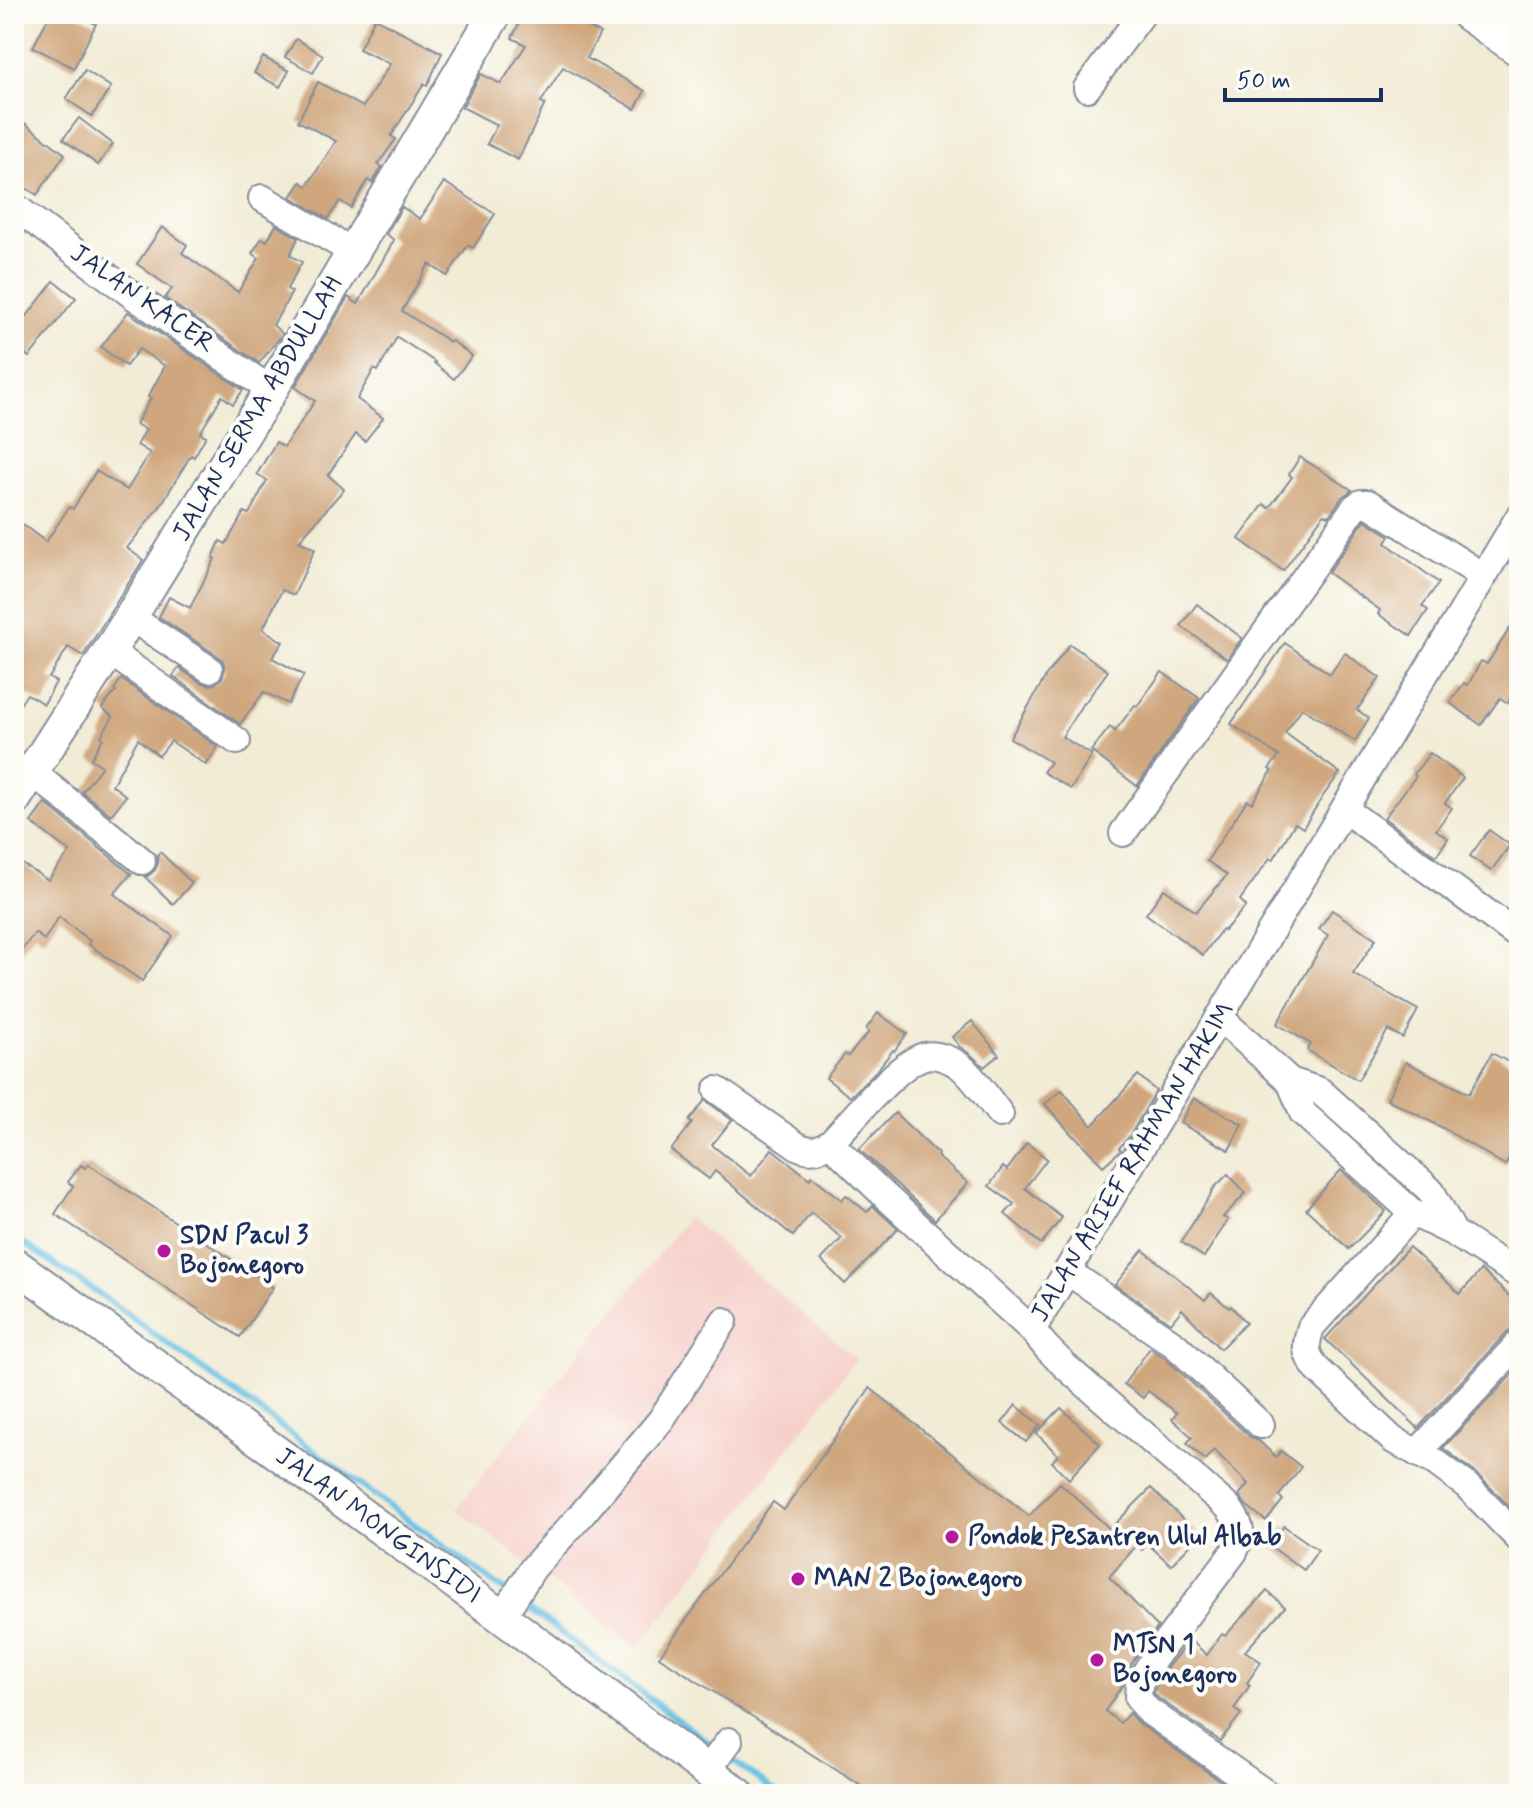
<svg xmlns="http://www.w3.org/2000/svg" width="1533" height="1808" viewBox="0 0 1533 1808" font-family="Mynerve,sans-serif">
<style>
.built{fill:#f7d0cb}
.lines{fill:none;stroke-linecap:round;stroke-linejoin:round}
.stream{stroke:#67c1e5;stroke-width:6}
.building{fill:#cfa67d}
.minor-casing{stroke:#868e9a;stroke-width:30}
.major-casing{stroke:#868e9a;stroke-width:36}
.minor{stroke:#fff;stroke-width:26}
.major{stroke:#fff;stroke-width:32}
.poi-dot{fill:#b5179e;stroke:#fdfcf7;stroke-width:3}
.labels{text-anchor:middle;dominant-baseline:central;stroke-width:8;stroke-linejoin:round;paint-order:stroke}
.street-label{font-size:26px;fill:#1b2f5e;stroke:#fdfcf7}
.poi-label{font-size:26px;font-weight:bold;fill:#1b2f5e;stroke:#fdfcf7;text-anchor:start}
</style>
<rect width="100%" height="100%" fill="#fdfcf7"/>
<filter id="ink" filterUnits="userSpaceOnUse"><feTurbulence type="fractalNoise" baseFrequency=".0125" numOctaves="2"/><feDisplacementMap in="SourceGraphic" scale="16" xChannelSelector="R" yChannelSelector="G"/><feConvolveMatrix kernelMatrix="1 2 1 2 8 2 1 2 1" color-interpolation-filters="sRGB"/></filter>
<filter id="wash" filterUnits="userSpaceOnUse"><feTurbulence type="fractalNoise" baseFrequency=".006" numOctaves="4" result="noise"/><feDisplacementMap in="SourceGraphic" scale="32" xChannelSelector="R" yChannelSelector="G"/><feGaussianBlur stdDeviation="1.8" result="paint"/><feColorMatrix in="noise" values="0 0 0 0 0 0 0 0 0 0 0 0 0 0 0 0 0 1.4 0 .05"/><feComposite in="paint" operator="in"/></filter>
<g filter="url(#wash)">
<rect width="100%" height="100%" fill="#f2ecd6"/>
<polygon class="built" points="688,1217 856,1359 638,1649 456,1509"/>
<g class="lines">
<g class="stream">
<polyline points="14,1237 108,1300 508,1593"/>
<polyline points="520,1602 716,1748"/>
<polyline points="725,1755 778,1794"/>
</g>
</g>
<g id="blocks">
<g class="building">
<polygon points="50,14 77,14 96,24 74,68 33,47"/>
<polygon points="524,14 585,14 580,23 600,33 587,58 645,91 635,109 563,67 541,102 545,104 518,160 487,144 497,125 462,107 481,74 501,84 526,45 512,38"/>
<polygon points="375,18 442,53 427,86 424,84 391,136 396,139 378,164 382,167 372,183 368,180 351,208 340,201 328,219 291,197 301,182 307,186 336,141 298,121 318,82 363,107 390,64 359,49"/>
<polygon points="296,39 323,55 313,73 285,57"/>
<polygon points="263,57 289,71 280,87 254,73"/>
<polygon points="85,70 111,87 92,116 66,99"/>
<polygon points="14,115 65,154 37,195 14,180"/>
<polygon points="79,118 113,144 98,165 63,139"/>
<polygon points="444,182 495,214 473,248 468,245 447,276 429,264 402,311 450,342 452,341 472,356 454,379 434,363 435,362 397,337 378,371 374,369 357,399 383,418 365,441 356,434 328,475 344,489 299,541 315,549 294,595 282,590 263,629 283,642 272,658 304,675 288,704 264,692 240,724 173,676 179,668 200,682 209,685 215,684 222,678 225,669 223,661 218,656 159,617 169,597 190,608 215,559 213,558 220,541 226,544 244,512 249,514 267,480 257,474 276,442 284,447 315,401 295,387 348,297 358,304 394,240 386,234 402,207 420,219"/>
<polygon points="276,225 298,238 290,255 302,262 287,289 292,292 273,325 283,334 259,363 165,298 172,289 137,264 162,227 187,245 182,253 238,292 259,258 252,253 262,238 267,241"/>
<polygon points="54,281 76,298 29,357 14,345 14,333"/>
<polygon points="128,312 243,390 233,404 222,396 200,433 206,436 194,457 191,455 161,505 127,548 143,560 83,656 68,647 49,678 56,682 44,704 27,694 14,714 14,518 46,542 69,507 73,509 96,471 127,490 150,453 137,445 146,430 136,424 151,398 148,397 165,366 139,349 126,366 101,347"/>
<polygon points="1300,457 1352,490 1342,497 1329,516 1324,514 1283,571 1239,539 1264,504 1269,508 1292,477 1289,474"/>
<polygon points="1365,520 1390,536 1386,543 1439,583 1422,606 1428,610 1411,636 1378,614 1380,610 1328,573"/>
<polygon points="1197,604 1242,638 1227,659 1181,626"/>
<polygon points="1519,614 1519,683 1508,703 1500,698 1481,725 1450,703 1464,683 1468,685 1481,661 1487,664"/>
<polygon points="1285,643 1330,674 1345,653 1380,678 1357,710 1369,718 1355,741 1302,708 1285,733 1340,773 1323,796 1303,828 1295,823 1273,860 1270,858 1240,900 1246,906 1224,931 1222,929 1203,955 1146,914 1164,889 1196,912 1227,875 1207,861 1247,800 1252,803 1272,771 1269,769 1279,756 1231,724"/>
<polygon points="1070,644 1108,671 1084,704 1083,703 1062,737 1092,755 1071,789 1043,772 1050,762 1010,738 1046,676"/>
<polygon points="1162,672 1199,698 1137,786 1091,751 1110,727 1115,731 1135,705 1137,706"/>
<polygon points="121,679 218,747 206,765 171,741 159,756 138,739 112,785 126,796 111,815 82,792 102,766 91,759 103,738 101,736 113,717 102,708 116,691 114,690"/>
<polygon points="1430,753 1463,778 1445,803 1452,808 1436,830 1448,838 1436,856 1384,818 1416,776 1414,774"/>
<polygon points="45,803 131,874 114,894 173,936 142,981 88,944 90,941 59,917 44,940 35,933 14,960 14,859 48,880 70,852 31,822"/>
<polygon points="1489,830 1510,845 1491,871 1470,856"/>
<polygon points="160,852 192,883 173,904 144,876 148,876 155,870 158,863 157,855"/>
<polygon points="1332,910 1376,939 1353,974 1418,1010 1403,1038 1388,1030 1358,1080 1307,1050 1311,1044 1277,1024 1328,935 1319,929"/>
<polygon points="878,1013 907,1034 894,1051 893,1050 878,1069 850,1097 826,1078 845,1054 848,1056 869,1032 866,1029"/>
<polygon points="972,1021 999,1055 984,1067 970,1054 960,1047 952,1037"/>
<polygon points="1492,1053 1519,1068 1519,1141 1505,1165 1443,1128 1387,1099 1406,1062 1469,1094"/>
<polygon points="1138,1075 1156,1091 1129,1137 1119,1148 1121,1150 1103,1166 1075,1136 1074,1137 1045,1104 1062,1090 1092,1126"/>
<polygon points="1194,1098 1242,1124 1229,1150 1180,1123"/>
<polygon points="705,1100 732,1120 712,1145 751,1176 772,1149 810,1179 812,1176 842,1200 846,1195 867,1212 873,1206 898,1229 845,1284 821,1260 842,1238 811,1213 793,1236 715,1171 709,1179 671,1150 692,1123 689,1121"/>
<polygon points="895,1113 938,1154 937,1156 968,1183 935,1220 859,1149"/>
<polygon points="1027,1143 1047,1159 1025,1188 1062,1218 1041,1244 1005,1214 1014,1204 989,1186 1003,1167 1007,1170"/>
<polygon points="88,1164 273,1287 240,1337 55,1214 73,1186 68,1182 81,1165 85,1168"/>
<polygon points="1341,1170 1386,1211 1349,1249 1306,1209"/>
<polygon points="1228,1174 1246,1193 1223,1217 1228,1220 1204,1257 1181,1242 1213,1191 1212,1190"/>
<polygon points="1409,1247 1460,1294 1481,1270 1519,1305 1519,1327 1514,1328 1507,1332 1418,1428 1325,1339"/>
<polygon points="1143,1250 1205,1300 1211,1293 1229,1308 1231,1306 1246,1323 1220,1349 1182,1309 1171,1323 1115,1285"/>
<polygon points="1150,1348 1165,1358 1250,1437 1259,1441 1276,1457 1281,1451 1301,1467 1279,1496 1283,1500 1266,1521 1246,1505 1239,1495 1248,1484 1214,1450 1205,1460 1187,1443 1192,1437 1172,1419 1177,1413 1148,1391 1143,1398 1124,1384"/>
<polygon points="1519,1367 1519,1516 1477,1474 1443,1448"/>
<polygon points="870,1388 1029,1516 1060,1483 1110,1529 1151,1488 1199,1535 1171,1565 1148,1544 1142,1550 1137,1545 1109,1577 1158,1627 1141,1648 1125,1675 1123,1684 1105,1711 1120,1723 1129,1713 1138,1723 1239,1794 874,1794 659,1657 773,1502 784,1510"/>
<polygon points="1016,1405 1040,1425 1026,1442 1002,1423"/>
<polygon points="1061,1408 1100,1444 1069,1479 1052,1462 1058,1455 1036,1433"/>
<polygon points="1284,1526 1318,1550 1304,1570 1270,1546"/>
<polygon points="1267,1591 1285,1607 1245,1651 1261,1662 1247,1683 1250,1685 1234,1709 1241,1714 1220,1741 1158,1698 1154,1693 1155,1688 1168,1666 1190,1640 1207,1655 1222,1634 1225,1636"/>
</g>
</g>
</g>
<g filter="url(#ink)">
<use href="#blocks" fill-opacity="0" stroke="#868e9a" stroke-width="2"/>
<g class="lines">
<g class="minor-casing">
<g id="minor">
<polyline points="1087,88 1142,14"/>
<polyline points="262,198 353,252"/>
<polyline points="14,206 135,297 271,390"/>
<polyline points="130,617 209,669"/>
<polyline points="109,651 237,741"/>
<polyline points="32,772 142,861"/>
<polyline points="1344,809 1519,936"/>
<polyline points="1123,833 1355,507 1361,503 1368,503 1483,576"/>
<polyline points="1219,1017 1290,1081 1320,1091 1420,1181 1431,1191 1454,1233"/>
<polyline points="1290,1081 1303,1113 1413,1213 1454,1233 1519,1275"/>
<path d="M 717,1090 L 799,1147 C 812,1152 818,1150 830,1143 C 851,1122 898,1062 925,1056 C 936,1053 952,1060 960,1066 C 973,1076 989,1100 1000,1114"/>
<polyline points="830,1143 884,1195 1032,1330"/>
<path d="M 1413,1213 L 1311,1327 C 1305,1347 1304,1352 1317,1369 L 1393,1440 L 1435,1462 L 1466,1485 L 1519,1539"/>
<polyline points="1067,1271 1175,1345 1261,1425"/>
<polyline points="1417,1453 1519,1343"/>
<polyline points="502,1617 533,1568 582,1514 661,1420 724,1321"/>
<polyline points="707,1771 729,1741"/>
<path d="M 1267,1794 L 1147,1710 L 1138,1698 L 1139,1683 L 1155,1657 L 1234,1552 C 1244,1531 1241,1527 1229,1508 L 1066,1367 L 1047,1348 L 1032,1330 L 1519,517"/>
</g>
</g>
<g class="major-casing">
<g id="major">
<polyline points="1467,14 1519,50"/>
<polyline points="14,800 120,634 271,390 495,14"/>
<polyline points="14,1264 272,1449 502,1617 738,1794"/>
</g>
</g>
<use href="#minor" class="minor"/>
<use href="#major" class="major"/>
</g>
</g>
<g class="poi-dot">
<circle cx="164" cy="1251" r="8"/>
<circle cx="952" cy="1537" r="8"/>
<circle cx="798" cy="1579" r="8"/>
<circle cx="1097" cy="1660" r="8"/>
</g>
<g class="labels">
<g class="street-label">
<text transform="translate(142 299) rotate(35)">JALAN KACER</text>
<text transform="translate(258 409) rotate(-59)">JALAN SERMA ABDULLAH</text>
<text transform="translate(1133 1162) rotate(-59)">JALAN ARIEF RAHMAN HAKIM</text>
<text transform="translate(378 1526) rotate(36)">JALAN MONGINSIDI</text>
</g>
<g class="poi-label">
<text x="180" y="1236">SDN Pacul 3<tspan x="180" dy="30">Bojonegoro</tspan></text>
<text x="968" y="1537">Pondok Pesantren Ulul Albab</text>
<text x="814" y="1579">MAN 2 Bojonegoro</text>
<text x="1113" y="1645">MTsN 1<tspan x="1113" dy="30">Bojonegoro</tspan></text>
</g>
</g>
<rect width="1533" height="1808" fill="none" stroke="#fdfcf7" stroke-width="48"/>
<path d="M1225 88v12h156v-12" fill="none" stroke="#1b2f5e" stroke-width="4"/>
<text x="1237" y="88" font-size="24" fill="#1b2f5e" stroke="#fdfcf7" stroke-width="6" paint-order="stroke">50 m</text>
</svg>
